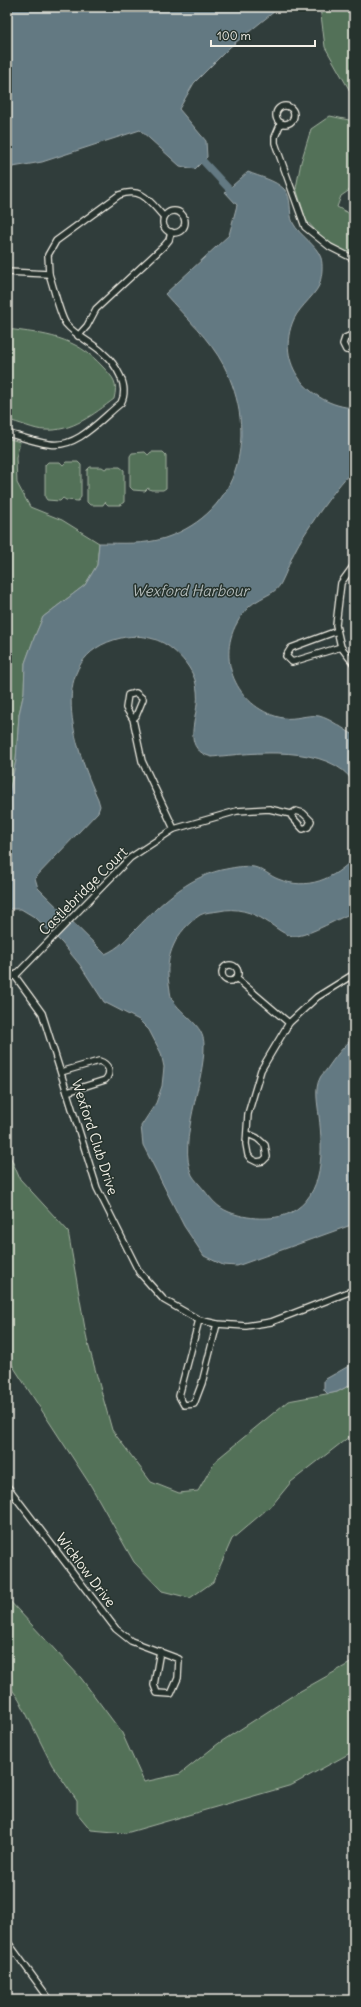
<svg xmlns="http://www.w3.org/2000/svg" width="361" height="2007" viewBox="0 0 361 2007" font-family="Delius,sans-serif">
<style>
.green{fill:#527159;stroke:#a3b1a0}
.water{fill:#647982;stroke:#9ea9ab}
.lines{fill:none;stroke-linecap:round;stroke-linejoin:round}
.canal{stroke:#647982;stroke-width:7}
.street-casing{stroke:#f4f1e8;stroke-width:8}
.street{stroke:#26332d;stroke-width:5.5}
.labels{text-anchor:middle;dominant-baseline:central;stroke-width:3;stroke-linejoin:round;paint-order:stroke}
.street-label{font-size:14px;fill:#f4f1e8;stroke:#26332d}
.water-label{font-size:15px;font-style:italic;fill:#b3bbba;stroke:#26332d}
</style>
<rect width="100%" height="100%" fill="#303d3b"/>
<filter id="ink" filterUnits="userSpaceOnUse"><feTurbulence type="fractalNoise" baseFrequency=".025" numOctaves="2"/><feDisplacementMap in="SourceGraphic" scale="8" xChannelSelector="R" yChannelSelector="G"/><feConvolveMatrix kernelMatrix="1 2 1 2 8 2 1 2 1" color-interpolation-filters="sRGB"/></filter>
<g filter="url(#ink)">
<g class="green">
<polygon points="320,7 354,7 354,98 325,47"/>
<polygon points="330,116 349,120 354,126 354,187 341,196 337,207 352,215 354,226 354,256 323,239 306,220 296,188 301,162 311,129"/>
<path d="M 7,329 C 45,334 75,336 103,367 C 114,379 118,382 114,399 C 94,414 72,432 45,430 C 34,430 19,422 7,420 Z"/>
<polygon points="7,438 20,442 16,458 17,483 30,507 62,520 99,543 97,565 85,585 43,617 34,638 25,663 24,692 19,714 16,760 7,803"/>
<polygon points="145,452 148,455 151,452 163,452 166,455 166,488 163,490 151,490 148,488 145,491 133,490 130,487 130,456 132,453"/>
<polygon points="48,462 60,462 63,465 66,462 78,462 81,465 81,497 78,501 66,500 63,498 60,501 47,500 45,497 45,465"/>
<polygon points="90,467 102,467 105,469 108,467 120,467 124,470 124,502 120,505 108,505 105,502 103,505 90,505 87,502 87,470"/>
<polygon points="7,1149 20,1179 68,1231 87,1340 112,1430 151,1482 179,1493 198,1491 215,1461 288,1401 337,1392 354,1383 354,1433 291,1482 273,1504 232,1539 213,1582 190,1598 162,1591 134,1562 91,1486 7,1357"/>
<polygon points="7,1598 81,1678 122,1733 144,1782 180,1774 219,1743 295,1694 354,1661 354,1751 292,1785 126,1833 91,1830 77,1813 77,1801 52,1765 19,1699 7,1683"/>
</g>
<g class="water">
<polygon points="7,7 280,7 230,47 194,83 179,109 206,141 207,157 195,169 180,166 140,130 42,162 7,168"/>
<path d="M 248,172 C 260,177 275,180 284,189 C 293,198 288,212 293,223 C 300,236 317,245 321,258 C 323,265 322,275 320,282 C 319,292 300,306 294,319 C 274,363 309,405 354,408 L 354,470 C 341,479 305,532 297,547 C 290,559 287,572 281,583 C 276,593 266,595 257,601 C 248,606 242,614 237,623 C 215,662 240,710 283,718 C 295,720 308,714 319,716 C 331,719 343,729 354,735 L 354,783 C 330,743 251,753 212,757 C 183,750 195,724 197,704 C 198,697 197,687 195,680 C 191,668 182,657 172,649 C 158,637 138,634 121,638 C 42,656 75,749 98,799 L 100,806 L 98,812 L 35,878 L 38,888 L 105,954 C 119,948 126,939 137,928 C 160,904 187,878 221,870 C 232,868 243,865 254,867 C 263,869 270,876 278,879 C 307,891 334,879 354,858 L 354,912 C 339,918 312,934 297,936 C 285,937 276,927 266,921 C 252,912 236,907 219,911 C 213,912 205,912 200,915 C 176,931 164,956 169,984 C 170,989 170,995 172,999 C 182,1016 204,1024 204,1045 C 205,1081 177,1142 192,1175 C 195,1180 200,1185 204,1190 C 212,1200 217,1207 229,1212 C 246,1219 273,1221 290,1213 C 325,1196 323,1149 319,1116 C 318,1105 314,1089 320,1078 C 321,1075 325,1072 327,1069 C 335,1057 343,1047 354,1037 L 354,1224 L 237,1266 L 223,1265 L 204,1256 L 184,1226 L 143,1145 L 141,1126 L 156,1103 L 162,1086 L 164,1067 L 161,1053 L 149,1030 L 139,1020 L 104,1002 L 80,965 L 62,943 L 36,918 L 21,909 L 7,909 L 7,803 L 16,760 L 19,714 L 24,692 L 25,663 L 34,638 L 43,617 L 85,585 L 97,565 L 99,543 C 121,543 144,545 165,538 C 242,512 258,432 224,366 C 210,339 185,317 165,294 L 229,235 L 237,205 L 225,192 Z"/>
<polygon points="354,1363 354,1383 337,1392 328,1394 324,1390 324,1380"/>
</g>
<g class="lines">
<polyline class="canal" points="203,161 229,189"/>
<g class="street-casing">
<g id="street">
<circle cx="285" cy="115" r="9"/>
<polyline points="281,123 275,137 275,143 305,227 330,247 354,259"/>
<circle cx="174" cy="222" r="11"/>
<path d="M 7,272 L 49,274 L 48,255 L 56,241 L 119,195 C 142,186 150,202 164,217"/>
<polyline points="354,334 345,338 343,344 346,350 354,351"/>
<polyline points="78,336 87,326 96,309 164,246 169,240 171,232"/>
<path d="M 7,433 C 21,437 35,442 49,444 C 77,449 101,419 121,403 C 130,386 116,364 102,352 C 91,342 76,336 66,324 C 60,316 53,285 49,274"/>
<polyline points="354,565 341,583 336,625 341,647 354,664"/>
<polyline points="337,631 291,648 286,656 292,662 341,647"/>
<polyline points="133,719 136,716 143,699 136,693 128,695 126,708 133,719 142,761 174,829"/>
<circle cx="230" cy="973" r="8"/>
<polyline points="7,971 15,976 42,1013 97,1188 139,1272 164,1300 199,1320 217,1324 246,1326 271,1322 354,1290"/>
<polyline points="15,976 130,858 174,829 237,811 269,809 291,814 296,811 303,813 311,821 308,827 303,829 292,817 291,814"/>
<polyline points="236,978 289,1023"/>
<path d="M 61,1072 L 99,1061 C 109,1064 112,1073 105,1080 L 67,1092"/>
<polyline points="248,1134 257,1138 265,1145 267,1157 263,1161 257,1162 251,1159 248,1155 246,1144 248,1114 261,1070 289,1023 317,997 354,974"/>
<polyline points="199,1320 179,1396 184,1405 194,1404 202,1383 217,1324"/>
<polyline points="7,1486 116,1629 131,1641 179,1659 178,1678 171,1694 157,1693 154,1685 160,1651"/>
<polyline points="7,1941 50,2000"/>
</g>
</g>
<use href="#street" class="street"/>
</g>
</g>
<g class="labels">
<g class="street-label">
<text transform="translate(83 891) rotate(-45)">Castlebridge Court</text>
<text transform="translate(95 1137) rotate(72)">Wexford Club Drive</text>
<text transform="translate(86 1570) rotate(53)">Wicklow Drive</text>
</g>
<g class="water-label">
<text x="190" y="590">Wexford Harbour</text>
</g>
</g>
<rect width="361" height="2007" fill="none" stroke="#26332d" stroke-width="24"/>
<rect x="12" y="12" width="337" height="1983" fill="none" stroke="#f4f1e8" stroke-width="1.5" filter="url(#ink)"/>
<path d="M211 40v6h104v-6" fill="none" stroke="#f4f1e8" stroke-width="2"/>
<text x="217" y="40" font-size="12" fill="#f4f1e8" stroke="#26332d" stroke-width="3" paint-order="stroke">100 m</text>
</svg>
